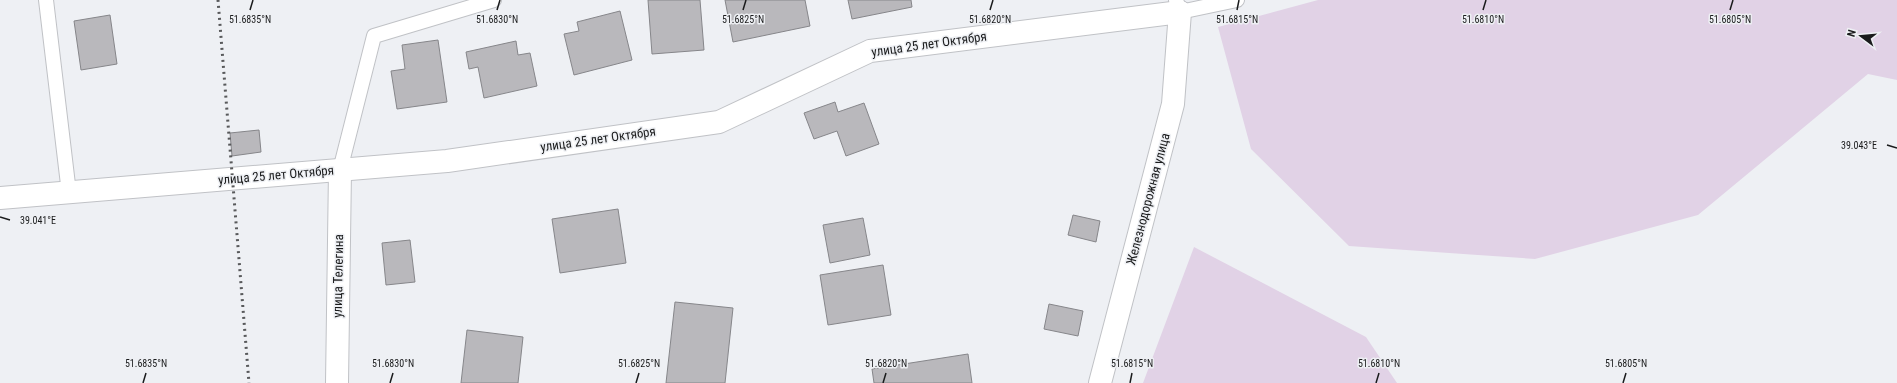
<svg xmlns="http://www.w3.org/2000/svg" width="1897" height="383" viewBox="0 0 1897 383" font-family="'Roboto Condensed',sans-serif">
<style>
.green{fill:#e1d2e6}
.building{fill:#b9b8bc;stroke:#86868a}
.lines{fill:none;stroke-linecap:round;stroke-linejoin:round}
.lane-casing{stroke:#c0c2c6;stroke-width:16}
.street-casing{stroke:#c0c2c6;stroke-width:24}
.secondary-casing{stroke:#c0c2c6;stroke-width:24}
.lane{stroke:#fff;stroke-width:14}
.street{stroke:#fff;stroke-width:22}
.secondary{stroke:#fff;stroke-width:22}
.rail{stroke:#58595b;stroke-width:3;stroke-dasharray:2 4;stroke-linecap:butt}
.ticks{fill:none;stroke:#1a1b1c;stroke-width:1.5}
.labels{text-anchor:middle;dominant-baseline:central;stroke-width:3;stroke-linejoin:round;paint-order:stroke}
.street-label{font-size:13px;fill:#1a1b1c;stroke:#eef0f4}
.ticks-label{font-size:10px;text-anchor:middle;fill:#1a1b1c;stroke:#eef0f4;stroke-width:3;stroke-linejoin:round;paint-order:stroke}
</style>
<rect width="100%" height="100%" fill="#eef0f4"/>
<g class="green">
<polygon points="1318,0 1897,0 1897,80 1868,74 1698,215 1535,259 1349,246 1251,149 1218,27"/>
<polygon points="1194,247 1366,337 1397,383 1143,383"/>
</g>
<g class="building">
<polygon points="648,0 700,0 704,50 652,54"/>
<polygon points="725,0 805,0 810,26 733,42"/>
<polygon points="848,0 911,0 912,7 852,19"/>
<polygon points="620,11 632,60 574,75 564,34 579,31 577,22"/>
<polygon points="110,15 117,64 81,70 74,21"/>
<polygon points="438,40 447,102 397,109 391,71 405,69 402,45"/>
<polygon points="516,41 518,55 530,53 537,86 484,98 478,67 469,69 466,52"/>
<polygon points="835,102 838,112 864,103 879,144 846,156 837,131 814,139 804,113"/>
<polygon points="259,130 261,152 232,156 230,133"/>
<polygon points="618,209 626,263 560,273 552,219"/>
<polygon points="1073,215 1100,221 1096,242 1068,235"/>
<polygon points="863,218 870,255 830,263 823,225"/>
<polygon points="410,240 415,282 386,285 382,243"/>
<polygon points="883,265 891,315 828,325 820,275"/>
<polygon points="675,302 733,308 725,383 666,383"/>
<polygon points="1049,304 1083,311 1078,336 1044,329"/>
<polygon points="467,330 523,337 518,383 461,383"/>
<polygon points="968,354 972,383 874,383 872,369"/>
</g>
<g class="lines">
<g class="lane-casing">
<g id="lane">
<polyline points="46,0 69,193"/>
<polyline points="1176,0 1180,12 1237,0"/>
<polyline points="340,170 374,36 494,0"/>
</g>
</g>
<g class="street-casing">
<g id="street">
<polyline points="337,383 340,170"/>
<polyline points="1100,383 1173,104 1180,12"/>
</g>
</g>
<g class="secondary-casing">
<polyline id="secondary" points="0,198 447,161 719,122 870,51 1180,12"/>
</g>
<use href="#lane" class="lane"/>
<use href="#street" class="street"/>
<use href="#secondary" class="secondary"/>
<polyline class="rail" points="218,0 249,383"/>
</g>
<path class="ticks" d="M 250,10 L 253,0M 497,10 L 500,0M 743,10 L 746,0M 990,10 L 993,0M 1237,10 L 1239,0M 1483,10 L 1486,0M 1730,10 L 1733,0M 1887,145 L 1897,148M 0,217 L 10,220M 143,383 L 146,373M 390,383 L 393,373M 636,383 L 639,373M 883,383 L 886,373M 1130,383 L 1132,373M 1376,383 L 1379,373M 1623,383 L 1626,373"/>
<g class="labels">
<g class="street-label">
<text transform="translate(929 44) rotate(-8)">улица 25 лет Октября</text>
<text transform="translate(598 139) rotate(-8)">улица 25 лет Октября</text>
<text transform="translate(276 175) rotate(-5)">улица 25 лет Октября</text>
<text transform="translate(1148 199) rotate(-75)">Железнодорожная улица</text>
<text transform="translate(338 276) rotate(-89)">улица Телегина</text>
</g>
</g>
<g class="ticks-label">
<text x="250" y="23">51.6835°N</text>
<text x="497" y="23">51.6830°N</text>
<text x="743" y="23">51.6825°N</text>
<text x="990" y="23">51.6820°N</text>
<text x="1237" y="23">51.6815°N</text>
<text x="1483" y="23">51.6810°N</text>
<text x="1730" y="23">51.6805°N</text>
<text x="1859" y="149">39.043°E</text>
<text x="38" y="224">39.041°E</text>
<text x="886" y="367">51.6820°N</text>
<text x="146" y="367">51.6835°N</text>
<text x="393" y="367">51.6830°N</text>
<text x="639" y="367">51.6825°N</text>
<text x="1132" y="367">51.6815°N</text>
<text x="1379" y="367">51.6810°N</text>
<text x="1626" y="367">51.6805°N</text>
</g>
<g transform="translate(1861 36) rotate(286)" stroke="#eef0f4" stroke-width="3" paint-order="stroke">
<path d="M0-3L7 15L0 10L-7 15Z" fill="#1a1b1c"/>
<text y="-6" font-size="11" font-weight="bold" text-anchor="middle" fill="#1a1b1c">N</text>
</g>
</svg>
